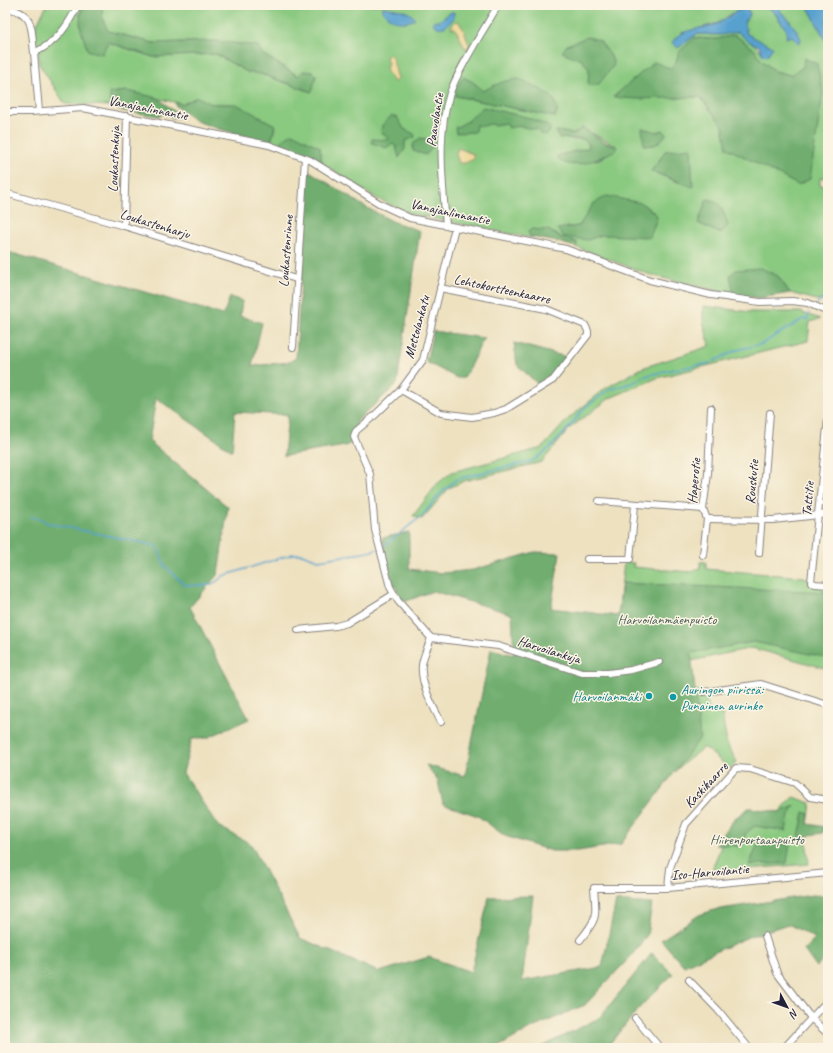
<svg xmlns="http://www.w3.org/2000/svg" width="833" height="1053" viewBox="0 0 833 1053" font-family="Caveat,sans-serif">
<style>
.green{fill:#8ac980;stroke:#56765e;fill-rule:evenodd}
.forest{fill:#6fad6e;stroke:#486854}
.sand{fill:#eeda9e;stroke:#887e6c}
.water{fill:#58a1cf;stroke:#3d6285}
.lines{fill:none;stroke-linecap:round;stroke-linejoin:round}
.stream{stroke:#58a1cf;stroke-width:1.5}
.minor-casing{stroke:#88827e;stroke-width:8}
.minor{stroke:#fff;stroke-width:6}
.culture-dot{fill:#0f9aa8;stroke:#fcf5e5;stroke-width:1.5}
.labels{text-anchor:middle;dominant-baseline:central;stroke-width:3;stroke-linejoin:round;paint-order:stroke}
.street-label{font-size:14px;fill:#22223b;stroke:#fcf5e5}
.park-label{font-size:14px;fill:#465c53;stroke:#fcf5e5}
.culture-label{font-size:14px;fill:#0d838f;stroke:#fcf5e5;text-anchor:start}
</style>
<rect width="100%" height="100%" fill="#fcf5e5"/>
<filter id="ink" filterUnits="userSpaceOnUse"><feTurbulence type="fractalNoise" baseFrequency=".025" numOctaves="2"/><feDisplacementMap in="SourceGraphic" scale="8" xChannelSelector="R" yChannelSelector="G"/><feConvolveMatrix kernelMatrix="1 2 1 2 8 2 1 2 1" color-interpolation-filters="sRGB"/></filter>
<filter id="wash" filterUnits="userSpaceOnUse"><feTurbulence type="fractalNoise" baseFrequency=".012" numOctaves="4" result="noise"/><feDisplacementMap in="SourceGraphic" scale="16" xChannelSelector="R" yChannelSelector="G"/><feGaussianBlur stdDeviation="0.9" result="paint"/><feColorMatrix in="noise" values="0 0 0 0 0 0 0 0 0 0 0 0 0 0 0 0 0 1.4 0 .05"/><feComposite in="paint" operator="in"/></filter>
<g filter="url(#wash)">
<rect width="100%" height="100%" fill="#ede1c0"/>
<g class="green">
<path d="M 47,5 L 84,5 L 79,15 L 107,42 L 153,57 L 216,54 L 247,72 L 261,74 L 311,92 L 299,76 L 262,54 L 257,46 L 215,41 L 153,43 L 108,31 L 102,18 L 102,5 L 763,5 L 773,11 L 787,31 L 790,20 L 779,10 L 786,5 L 807,5 L 828,45 L 828,178 L 820,178 L 820,185 L 828,186 L 828,303 L 790,293 L 778,276 L 731,275 L 734,295 L 651,275 L 576,247 L 577,242 L 560,237 L 548,230 L 528,232 L 531,238 L 410,214 L 374,197 L 322,163 L 319,147 L 282,140 L 281,145 L 271,142 L 275,127 L 229,104 L 212,104 L 201,99 L 194,99 L 182,104 L 127,91 L 110,93 L 112,106 L 65,104 L 39,64 L 38,50 L 34,53 L 36,25 ZM 743,9 L 748,10 L 750,14 L 744,22 L 747,34 L 761,42 L 770,45 L 763,55 C 757,44 747,40 738,32 L 714,35 L 697,34 L 678,48 L 681,33 L 718,23 L 734,12 ZM 735,35 L 754,49 L 761,60 L 775,71 L 790,75 L 803,67 L 726,142 L 723,126 L 700,97 L 674,98 L 670,68 L 676,62 L 679,52 L 695,38 L 717,39 ZM 599,40 L 611,56 L 587,66 L 582,60 ZM 473,82 L 483,91 L 558,111 L 555,117 L 456,96 ZM 582,128 L 616,146 L 600,159 L 571,164 L 571,152 L 588,148 L 589,144 L 583,139 L 573,140 L 557,131 L 574,134 ZM 665,151 L 680,183 L 651,171 L 657,164 ZM 641,203 L 656,214 L 588,240 L 567,227 L 579,226 ZM 706,213 L 721,234 L 698,223 Z"/>
<polygon points="703,306 751,312 800,312 820,319 810,322 808,341 657,378 610,398 570,428 542,462 464,481 449,488 422,519 413,516 437,484 452,472 542,448 568,419 606,388 642,368 710,346 703,321"/>
<polygon points="624,562 634,563 633,567 691,572 700,568 700,562 706,562 706,569 804,577 828,587 828,669 752,648 691,661 694,689 704,694 710,711 721,708 727,744 737,762 730,769 704,747 676,770 618,616"/>
<polygon points="793,797 811,803 806,840 809,864 711,872 721,846 716,845 734,819 749,808 779,812"/>
</g>
<g class="forest">
<path d="M 84,5 L 102,5 L 102,18 L 108,31 L 153,43 L 215,41 L 258,46 L 262,54 L 298,76 L 303,71 L 313,72 L 316,76 L 312,92 L 261,74 L 247,72 L 216,54 L 153,57 L 108,42 L 102,54 L 88,51 C 82,35 76,21 84,5 Z"/>
<polygon points="735,35 754,49 761,60 775,71 790,75 803,67 804,58 817,64 823,91 810,179 798,185 727,148 723,126 700,97 636,99 613,97 654,62 670,68 676,62 679,52 694,38 717,39"/>
<polygon points="587,37 599,40 611,56 614,65 598,85 588,85 589,69 582,60 562,52 567,45"/>
<path d="M 463,77 L 473,82 L 483,91 C 494,85 505,80 518,79 C 522,79 528,83 532,85 C 545,91 563,100 555,117 L 456,96 L 454,92 Z"/>
<polygon points="127,91 158,98 181,117 173,118 164,113 160,116 123,111 112,106 109,93"/>
<polygon points="197,97 212,104 236,104 275,125 271,142 219,129 196,121 176,106 175,102 182,104"/>
<path d="M 483,107 L 526,117 L 549,126 L 550,131 L 547,135 L 540,134 L 537,129 C 525,129 521,124 509,128 L 506,123 L 494,125 L 490,124 L 483,126 L 476,125 L 475,132 L 456,133 L 455,128 L 468,121 Z"/>
<polygon points="391,116 397,117 404,129 414,134 415,137 405,141 405,149 399,158 396,146 392,144 386,148 372,143 372,139 388,140 388,138 381,132 382,125"/>
<path d="M 582,128 L 606,143 L 616,146 L 617,149 C 602,158 568,175 556,156 L 588,148 L 589,144 L 583,139 L 559,138 L 556,131 L 574,134 Z"/>
<path d="M 642,128 L 657,132 L 663,130 L 666,134 C 660,143 655,147 644,145 Z"/>
<polygon points="292,133 320,147 322,163 296,150 281,145 282,140"/>
<polygon points="420,138 427,139 434,145 426,155 413,151 413,144"/>
<polygon points="691,148 693,187 651,171 657,164 665,151"/>
<polygon points="308,170 362,205 392,221 420,231 397,384 358,420 353,434 354,442 345,446 284,456 288,415 235,412 232,451 156,398 149,441 228,507 218,574 190,607 249,719 207,738 192,738 183,773 218,826 251,844 300,938 379,972 429,957 471,972 489,897 533,896 522,981 602,967 616,901 652,904 647,935 632,955 585,1005 530,1029 496,1048 5,1048 5,251 223,315 230,297 242,301 240,316 262,323 252,366 289,362 296,358"/>
<polygon points="607,196 641,203 656,214 657,218 650,237 601,235 588,240 564,237 557,229 579,226 593,204"/>
<path d="M 707,199 C 721,200 724,213 728,225 L 721,234 L 698,223 Z"/>
<polygon points="531,229 548,230 560,237 577,242 576,247 558,242 531,237 528,232"/>
<polygon points="761,268 778,276 790,293 760,298 734,295 730,275 736,270"/>
<polygon points="433,331 484,338 464,378 457,378 426,362"/>
<polygon points="514,343 567,357 558,371 540,386 517,365"/>
<polygon points="409,532 409,569 442,573 473,570 535,552 560,553 551,608 618,616 622,583 828,592 828,658 754,642 691,653 700,738 621,844 578,851 551,851 505,836 478,816 443,804 438,781 426,765 465,776 491,649 514,655 512,614 433,591 404,602 392,581 382,538"/>
<polygon points="795,806 789,816 786,831 755,826 746,833 741,846 716,845 734,819 749,808 779,812"/>
<polygon points="804,812 809,814 808,824 825,827 823,833 810,835 801,842 799,837"/>
<polygon points="759,842 790,844 787,863 749,865"/>
<polygon points="812,895 828,896 828,954 816,967 804,950 815,938 788,924 748,937 684,966 661,940 699,915 714,910"/>
<polygon points="652,953 673,974 641,1006 606,1048 539,1048 599,1018"/>
</g>
<g class="sand">
<polygon points="458,21 464,30 469,45 468,48 465,48 455,28 451,28 454,22"/>
<polygon points="389,54 392,57 398,79 394,82 386,70 388,63 386,58"/>
<polygon points="458,148 473,154 474,159 465,163 459,163 456,154"/>
</g>
<g class="water">
<path d="M 763,5 L 776,5 L 777,8 L 781,5 L 786,5 L 779,10 C 788,19 796,27 801,39 L 799,44 L 792,36 L 786,38 L 787,31 C 780,21 775,9 763,5 Z"/>
<polygon points="807,5 828,5 828,45"/>
<path d="M 383,7 C 393,9 410,9 415,19 C 402,26 390,21 382,10 Z"/>
<path d="M 743,9 L 748,10 L 750,14 L 744,22 L 747,34 L 773,47 L 767,56 L 763,55 L 759,46 L 748,41 L 738,32 L 721,35 L 697,34 L 678,48 L 672,43 C 680,27 704,30 719,23 C 727,19 733,12 743,9 Z"/>
<path d="M 451,12 L 454,12 L 454,18 C 448,25 442,32 433,24 L 433,21 L 439,21 Z"/>
</g>
<g class="lines">
<g class="stream">
<polyline points="817,304 822,299 828,299"/>
<polyline points="714,361 737,350 762,344 803,319 807,320 809,313"/>
<polyline points="584,408 609,390 635,382 642,377 665,371 710,363"/>
<path d="M 31,517 L 42,519 L 47,523 L 157,546 L 165,566 L 185,585 C 202,585 210,589 223,576 L 293,554 L 302,554 L 318,560 L 369,552 L 377,549"/>
<path d="M 381,548 L 422,516 L 441,493 L 457,479 L 532,461 C 554,448 568,428 584,409"/>
</g>
</g>
</g>
<g filter="url(#ink)">
<g class="lines">
<g class="minor-casing">
<g id="minor">
<path d="M 5,8 C 35,12 31,28 34,53"/>
<path d="M 39,111 L 34,53 C 57,42 67,27 78,5"/>
<polyline points="5,112 31,112 83,108 269,145 310,160 382,205 410,218 566,249 650,280 711,295 760,302 792,301 808,303 828,312"/>
<polyline points="5,193 124,226 296,279"/>
<polyline points="124,226 127,116"/>
<path d="M 446,226 C 443,182 436,136 450,93 C 460,65 483,32 498,5"/>
<polyline points="293,347 305,158"/>
<polyline points="401,390 441,413 472,417 494,413 506,409 553,380 588,335 588,331 585,325 546,309 440,288"/>
<polyline points="828,418 811,582 815,584 828,585"/>
<polyline points="599,501 703,509"/>
<polyline points="707,519 773,520 828,514"/>
<polyline points="759,553 770,413"/>
<polyline points="703,555 707,519 703,509 708,474 711,408"/>
<polyline points="587,559 630,559 635,505"/>
<polyline points="298,630 336,626 347,623 394,594"/>
<polyline points="431,638 498,646 582,673 608,673 631,670 659,662"/>
<polyline points="704,692 761,684 828,705"/>
<path d="M 441,722 C 433,706 420,684 422,665 C 423,656 428,647 431,638 L 398,601 L 390,587 L 375,530 L 370,474 L 354,437 L 356,431 L 374,416 L 400,391 L 423,360 L 455,227"/>
<polyline points="668,888 670,868 686,824 736,768 750,769 795,783 810,797 828,800"/>
<polyline points="765,936 777,973 811,1018 828,1034"/>
<path d="M 580,940 C 599,917 596,916 594,888 L 668,888 L 828,873"/>
<polyline points="689,980 718,1010 749,1048"/>
<polyline points="635,1018 660,1048"/>
<polyline points="784,1048 828,1000"/>
</g>
</g>
<use href="#minor" class="minor"/>
</g>
</g>
<g class="culture-dot">
<circle cx="649" cy="696" r="4"/>
<circle cx="673" cy="697" r="4"/>
</g>
<g class="labels">
<g class="street-label">
<text transform="translate(148 108) rotate(11)">Vanajanlinnantie</text>
<text transform="translate(435 120) rotate(-81)">Paavolantie</text>
<text transform="translate(114 159) rotate(-88)">Loukastenkuja</text>
<text transform="translate(450 212) rotate(12)">Vanajanlinnantie</text>
<text transform="translate(155 224) rotate(17)">Loukastenharju</text>
<text transform="translate(286 251) rotate(-86)">Loukastenrinne</text>
<text transform="translate(502 289) rotate(12)">Lehtokortteenkaarre</text>
<text transform="translate(417 327) rotate(-75)">Mettolankatu</text>
<text transform="translate(694 481) rotate(-85)">Haperotie</text>
<text transform="translate(752 482) rotate(-85)">Rouskutie</text>
<text transform="translate(808 499) rotate(-85)">Tattitie</text>
<text transform="translate(549 650) rotate(17)">Harvoilankuja</text>
<text transform="translate(706 785) rotate(-47)">Kaskikaarre</text>
<text transform="translate(710 872) rotate(-5)">Iso-Harvoilantie</text>
</g>
<g class="park-label">
<text x="667" y="619">Harvoilanmäenpuisto</text>
<text x="757" y="839">Hiirenportaanpuisto</text>
</g>
<g class="culture-label">
<text x="681" y="689">Auringon piirissä:<tspan x="681" dy="16">Punainen aurinko</tspan></text>
<text x="641" y="696" text-anchor="end">Harvoilanmäki</text>
</g>
</g>
<rect width="833" height="1053" fill="none" stroke="#fcf5e5" stroke-width="20"/>
<g transform="translate(787 1007) rotate(131)" stroke="#fcf5e5" stroke-width="3" paint-order="stroke">
<path d="M0-3L7 15L0 10L-7 15Z" fill="#22223b"/>
<text y="-6" font-size="11" font-weight="bold" text-anchor="middle" fill="#22223b">N</text>
</g>
</svg>
